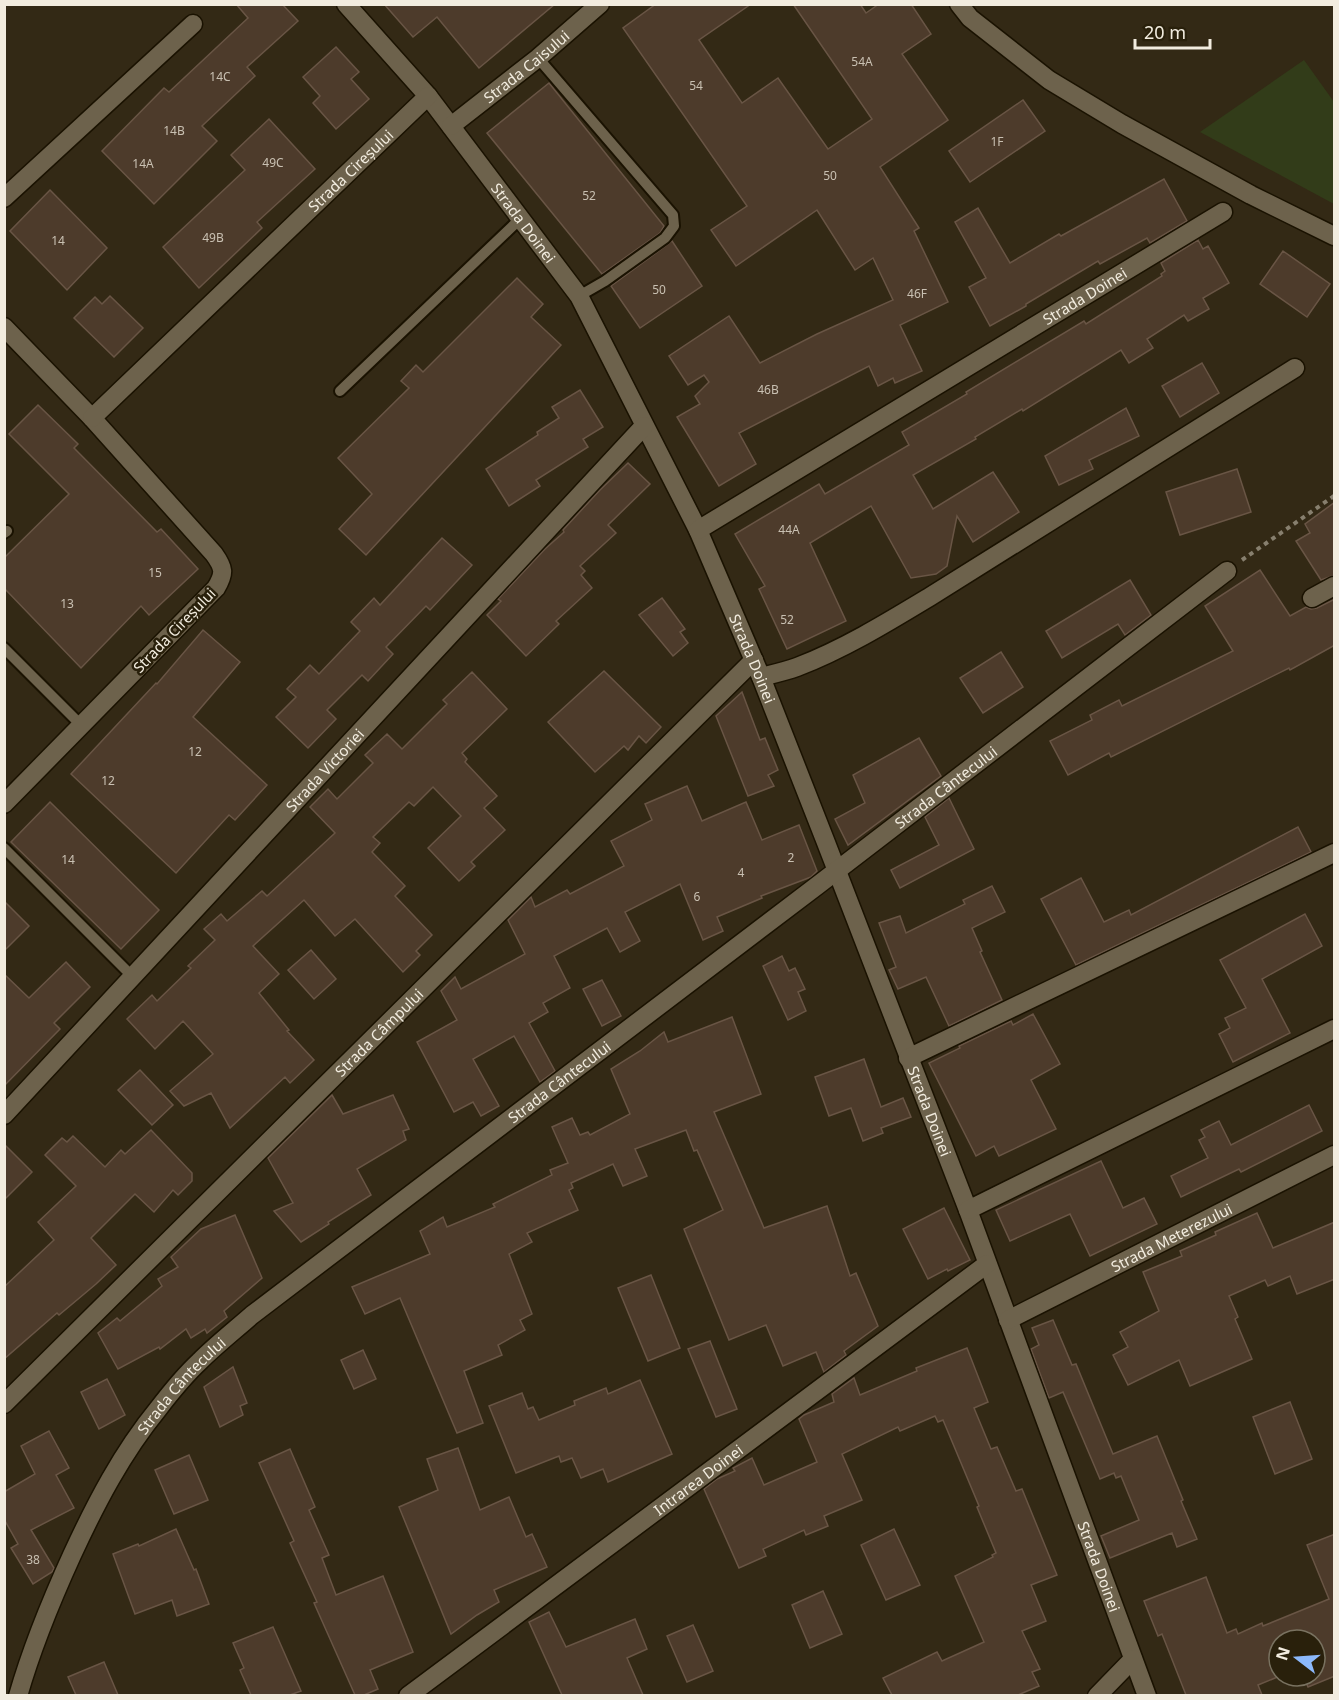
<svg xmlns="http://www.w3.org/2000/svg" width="1339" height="1700" viewBox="0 0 1339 1700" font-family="'Noto Sans',sans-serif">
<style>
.green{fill:#323c19}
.building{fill:#4d3b2b;stroke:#695545;stroke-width:1.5}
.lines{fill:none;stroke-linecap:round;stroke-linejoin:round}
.service-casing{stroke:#1a1201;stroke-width:14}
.minor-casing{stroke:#1a1201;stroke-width:21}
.path{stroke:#877f6e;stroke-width:4;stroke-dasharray:4.5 4.5;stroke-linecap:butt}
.service{stroke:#6d624c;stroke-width:10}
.minor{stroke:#6d624c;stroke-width:18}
.labels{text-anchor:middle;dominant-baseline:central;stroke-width:5;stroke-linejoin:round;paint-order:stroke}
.number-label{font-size:12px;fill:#c9c0b2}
.street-label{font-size:15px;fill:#f2ecdf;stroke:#29200b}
</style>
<rect width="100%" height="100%" fill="#332915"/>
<polygon class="green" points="1304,60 1334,102 1334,204 1200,132"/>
<g class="building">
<polygon points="236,4 282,4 298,21 247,67 255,76 202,126 217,141 154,204 102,151 164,88 169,92 248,18"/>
<polygon points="384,4 555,4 479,68 437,17 413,37"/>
<polygon points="656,4 751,4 699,40 742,103 778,78 828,149 872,119 793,4 860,4 866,13 879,4 911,4 931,34 902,54 948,120 880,167 919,228 914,231 948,302 900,325 922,371 895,383 893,378 878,386 869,366 739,433 756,464 719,486 677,417 700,404 695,396 709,382 704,375 688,385 669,356 729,316 760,363 817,334 893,300 873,258 855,270 817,210 736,266 711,230 747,206 623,28"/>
<polygon points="336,47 359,72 351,79 369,99 336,129 313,103 320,96 303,77"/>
<polygon points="549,83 664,226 660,233 602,274 487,133"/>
<polygon points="1023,100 1045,131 970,182 949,151"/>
<polygon points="269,119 315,169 257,222 262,228 199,288 163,247 245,170 231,155"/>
<polygon points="1164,179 1187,221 1150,243 1147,238 1100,264 1098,261 1026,304 1026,306 990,326 969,287 986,278 955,222 978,208 1010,263 1059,234 1061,236"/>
<polygon points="50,190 107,248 67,290 10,231"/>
<polygon points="1198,240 1203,249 1208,246 1229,283 1203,298 1209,309 1188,321 1184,315 1147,339 1153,348 1129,363 1121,350 1023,411 1022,409 975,437 976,439 913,475 933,509 993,472 1019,512 973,542 957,516 947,566 936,574 911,578 871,506 810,543 846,621 787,649 759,589 765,586 735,534 819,484 825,494 909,445 902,432 967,394 966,392 1084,321 1086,324 1162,276 1161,274 1165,271 1161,263"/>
<polygon points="672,241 702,286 640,328 611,286"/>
<polygon points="1283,251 1330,284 1307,317 1260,284"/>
<polygon points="517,278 543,304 531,317 561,345 366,555 339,529 372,494 338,458 409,388 401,381 416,365 423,372"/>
<polygon points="110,296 143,328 114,357 74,318 95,297 102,304"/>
<polygon points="1202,363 1219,393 1180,417 1162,386"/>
<polygon points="580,390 603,427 583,439 588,447 536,480 540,486 509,506 486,469 538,435 537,432 559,418 552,407"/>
<polygon points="38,405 78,444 74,448 157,532 161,529 198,569 149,615 141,606 81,668 4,588 4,558 69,494 9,434"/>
<polygon points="1126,408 1139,436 1089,460 1093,469 1059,485 1045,456"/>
<polygon points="628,463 650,484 608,525 616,533 580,566 585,571 581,575 592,588 556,621 559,624 526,656 487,615 501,601 498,599 545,549 564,532 563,530 600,490"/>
<polygon points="1237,469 1251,512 1180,535 1166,492"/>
<polygon points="1335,502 1335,575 1321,580 1296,541 1310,533 1305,524"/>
<polygon points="442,538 472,565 430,610 426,606 386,647 393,654 368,681 362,675 327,710 336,719 308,748 276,717 296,697 287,689 310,665 319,674 360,631 351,622 374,598 380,605"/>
<polygon points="1260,570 1290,616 1306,607 1311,609 1317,608 1335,599 1335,645 1290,670 1289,668 1111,757 1109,753 1068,775 1050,741 1092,720 1090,715 1119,700 1122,706 1233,651 1205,606"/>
<polygon points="1130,580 1151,615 1125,635 1118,624 1062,658 1046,631"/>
<polygon points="662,598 685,629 680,632 688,643 673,656 639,615"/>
<polygon points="203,630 240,662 193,717 267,785 235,820 229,815 176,873 71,774 156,683 157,684"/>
<polygon points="1001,652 1023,687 983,713 960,678"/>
<polygon points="604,671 661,727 646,743 639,736 628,750 624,746 595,772 548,722"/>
<polygon points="472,672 507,709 462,753 467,759 465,762 497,796 484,808 505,830 471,862 475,866 459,881 428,848 461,816 433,787 414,806 409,802 373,837 380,843 372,852 405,886 395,896 432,935 416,951 420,955 403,972 355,919 335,936 304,900 253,946 279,974 259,993 289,1030 287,1031 314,1060 290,1083 285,1077 230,1128 211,1093 184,1106 170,1091 213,1054 183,1021 155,1049 127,1019 152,995 157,1001 191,968 188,966 215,940 204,929 221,914 227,921 262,891 267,896 335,833 310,807 328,789 337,799 373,763 365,755 387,734 402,749 447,704 443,700"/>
<polygon points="742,692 760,740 765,738 778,770 768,775 774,786 748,796 716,716"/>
<polygon points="919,738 941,776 848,845 835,819 865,803 853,775"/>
<polygon points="687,786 702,821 746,802 762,840 799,825 817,871 811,877 761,896 762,898 717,917 723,931 703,940 680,884 625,912 640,941 620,952 607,928 554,956 570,988 543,1003 548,1012 529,1023 555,1071 540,1082 514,1036 473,1059 499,1106 481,1116 473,1102 454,1112 417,1042 457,1020 441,991 455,977 461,989 525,954 508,920 531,897 535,907 567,890 570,894 624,866 611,841 652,820 645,804"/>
<polygon points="949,798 974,849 900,888 891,870 939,845 925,817"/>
<polygon points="50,802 159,910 121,949 11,842"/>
<polygon points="1298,827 1311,852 1076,965 1041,899 1081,878 1104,922 1129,910 1131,915"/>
<polygon points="992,886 1005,912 972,928 982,951 980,952 1002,1000 949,1026 926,977 898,989 889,970 896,967 879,923 900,916 906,933 965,904 963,900"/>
<polygon points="4,901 29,926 4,951"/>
<polygon points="1305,914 1322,946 1262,979 1290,1033 1233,1062 1219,1034 1230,1028 1225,1018 1246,1008 1220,960"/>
<polygon points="311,950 336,979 314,999 288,970"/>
<polygon points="782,956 789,971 795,968 805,989 798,992 806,1011 788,1020 763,966"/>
<polygon points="66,962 90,987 54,1023 60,1029 4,1086 4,974 29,998"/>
<polygon points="602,980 621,1016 602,1026 583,989"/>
<polygon points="1033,1014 1060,1064 1031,1080 1056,1129 999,1156 994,1146 976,1156 929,1063 960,1048 959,1046 1011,1021 1013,1025"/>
<polygon points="732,1017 761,1094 714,1112 764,1228 827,1206 850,1276 856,1273 878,1326 844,1351 846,1355 824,1372 816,1352 783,1366 766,1325 729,1340 684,1229 723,1210 697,1150 694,1151 686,1130 635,1149 647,1176 623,1186 613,1164 571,1183 573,1188 569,1190 578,1210 527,1233 532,1242 509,1254 532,1314 520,1320 525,1330 498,1345 502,1355 464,1371 483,1423 457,1433 400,1298 365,1314 352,1287 430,1254 420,1231 443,1217 447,1227 495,1207 493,1204 552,1175 550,1170 568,1163 552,1127 572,1118 580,1135 588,1132 590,1135 630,1114 611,1069 640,1051 664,1032 668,1042"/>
<polygon points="864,1059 881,1107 903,1098 911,1117 881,1128 883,1133 863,1141 851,1108 829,1116 815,1077"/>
<polygon points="140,1070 173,1105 152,1125 118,1090"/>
<polygon points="332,1095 343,1114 393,1095 409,1129 403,1131 406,1140 357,1169 371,1195 328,1222 329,1224 301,1242 274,1211 293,1203 268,1158"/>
<polygon points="1309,1105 1322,1131 1241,1172 1239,1169 1181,1197 1171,1176 1208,1158 1199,1140 1205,1137 1201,1130 1219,1121 1231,1145"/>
<polygon points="151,1130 192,1173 192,1181 178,1195 173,1190 154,1212 135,1194 91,1238 116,1265 96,1284 59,1315 57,1313 4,1359 4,1287 54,1240 38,1222 76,1186 45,1155 62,1138 67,1142 73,1136 105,1167 121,1150 125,1154"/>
<polygon points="4,1144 32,1172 4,1200"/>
<polygon points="1101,1161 1123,1208 1144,1198 1157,1224 1090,1256 1070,1214 1010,1241 996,1210"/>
<polygon points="944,1208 970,1260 948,1271 947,1269 928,1279 903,1229"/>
<polygon points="1257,1213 1273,1248 1335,1222 1335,1279 1297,1294 1290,1276 1268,1286 1265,1280 1229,1296 1238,1317 1235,1319 1252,1359 1190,1386 1179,1360 1128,1385 1113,1355 1128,1347 1120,1332 1159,1311 1143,1272 1182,1256 1180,1251 1216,1235 1215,1232"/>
<polygon points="235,1215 262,1278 224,1311 227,1317 207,1333 205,1329 191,1338 186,1329 160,1349 159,1347 118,1369 98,1333 117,1318 120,1321 162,1286 158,1279 178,1267 171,1257 201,1229"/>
<polygon points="651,1275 680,1348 648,1361 618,1288"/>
<polygon points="1053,1320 1072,1365 1076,1364 1113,1454 1157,1436 1183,1500 1181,1501 1197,1539 1177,1547 1172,1533 1110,1558 1101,1536 1139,1520 1121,1476 1116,1478 1114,1473 1100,1479 1063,1392 1049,1398 1031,1349 1039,1345 1032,1328"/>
<polygon points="710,1341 737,1409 716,1417 688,1349"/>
<polygon points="967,1348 988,1402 974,1408 991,1449 997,1447 1016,1491 1022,1489 1057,1575 1031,1585 1046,1621 1022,1631 1040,1669 1032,1672 1039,1686 1018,1695 892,1695 883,1678 937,1652 942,1661 984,1642 955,1576 993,1557 992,1555 996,1553 977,1507 979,1506 943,1420 938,1422 935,1416 900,1431 898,1427 842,1454 862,1500 824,1516 828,1526 806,1535 804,1530 763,1549 766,1556 739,1568 704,1489 717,1479 735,1471 733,1468 752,1458 764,1485 817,1462 799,1419 804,1415 834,1402 832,1394 854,1378 860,1395 917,1371 916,1368"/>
<polygon points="363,1350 376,1379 354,1389 341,1360"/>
<polygon points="233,1367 247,1403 240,1406 243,1415 220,1427 204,1387"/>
<polygon points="107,1379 125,1415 99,1429 81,1392"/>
<polygon points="640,1380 672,1454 608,1482 603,1469 581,1478 572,1458 561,1462 559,1456 516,1473 489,1406 522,1393 528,1409 533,1407 539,1420 575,1405 574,1401 606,1388 608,1394"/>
<polygon points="1290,1402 1312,1459 1275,1474 1253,1417"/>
<polygon points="49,1431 69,1468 56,1475 74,1508 31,1530 54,1568 52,1572 33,1584 11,1548 18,1544 4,1519 4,1492 35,1474 21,1446"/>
<polygon points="458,1448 480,1510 509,1497 526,1537 532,1534 547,1567 494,1590 499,1602 477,1615 451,1634 399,1507 438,1490 427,1459"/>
<polygon points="290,1449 315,1507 309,1510 329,1555 322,1558 336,1595 383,1576 413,1652 370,1670 378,1689 364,1695 355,1695 314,1603 317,1602 290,1543 294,1541 259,1463"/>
<polygon points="189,1455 208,1500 174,1514 155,1470"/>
<polygon points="176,1529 194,1570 196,1569 209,1604 177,1616 172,1600 135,1614 113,1554 138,1544 139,1546"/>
<polygon points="894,1529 920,1585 886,1600 861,1545"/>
<polygon points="1335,1534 1335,1676 1308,1687 1303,1676 1315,1676 1315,1640 1279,1640 1280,1676 1258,1685 1262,1695 1186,1695 1162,1634 1158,1636 1144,1601 1206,1577 1227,1633 1236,1629 1238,1634 1262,1623 1263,1626 1329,1599 1307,1545"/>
<polygon points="823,1591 842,1634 810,1648 792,1605"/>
<polygon points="549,1612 566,1647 635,1619 647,1649 627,1658 643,1695 562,1695 529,1622"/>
<polygon points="693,1625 713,1671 687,1682 667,1636"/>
<polygon points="273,1627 301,1691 290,1695 251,1695 240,1670 244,1668 233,1643"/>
<polygon points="104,1662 118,1695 76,1695 68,1677"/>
</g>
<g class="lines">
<g class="service-casing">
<g id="service">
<polyline points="538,58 673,215 674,226 665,238 605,281 579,296"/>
<polyline points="340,391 520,219"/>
<polyline points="4,533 7,531"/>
<polyline points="4,648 82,726"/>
<polyline points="4,848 133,977"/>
</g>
</g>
<g class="minor-casing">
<g id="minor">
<path id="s1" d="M 346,4 L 428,96 L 579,296 L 698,530 L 761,677 L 825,840 L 968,1210 L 1147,1696"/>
<polyline points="959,4 970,18 1049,80 1122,124 1251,195 1334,236"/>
<path id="s2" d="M 451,126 L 538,58 L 600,4"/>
<polyline points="4,198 193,24"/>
<path d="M 4,327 L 92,418 L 214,554 C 224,568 225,573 216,588 L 4,804"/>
<path id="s3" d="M 92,418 L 428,96"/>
<path id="s4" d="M 698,530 L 1223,212"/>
<polyline points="1312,598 1334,586"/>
<path d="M 761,677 C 773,674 786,671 797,667 C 844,649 888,622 931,596 L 1295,368"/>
<polyline points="908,1058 1334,853"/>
<path id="s5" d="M 4,1115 L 644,426"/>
<polyline points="968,1210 1334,1029"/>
<path id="s6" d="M 1008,1320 L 1334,1155"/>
<path id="s7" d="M 4,1404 L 754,660"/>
<path id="s8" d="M 18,1696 C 32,1647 51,1601 72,1555 C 96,1503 122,1453 158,1409 C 171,1392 185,1375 200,1361 C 216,1345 235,1330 252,1315 L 818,885 L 1227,571"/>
<path id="s9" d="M 408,1696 L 987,1264"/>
<polyline points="1097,1696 1133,1659"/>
</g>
</g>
<polyline class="path" points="1242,560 1334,496"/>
<use href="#service" class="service"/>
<use href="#minor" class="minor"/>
</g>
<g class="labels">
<g class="number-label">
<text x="862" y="61">54A</text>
<text x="220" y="76">14C</text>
<text x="696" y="85">54</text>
<text x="174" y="130">14B</text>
<text x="997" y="141">1F</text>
<text x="273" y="162">49C</text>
<text x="143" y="163">14A</text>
<text x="830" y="175">50</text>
<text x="589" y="195">52</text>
<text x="213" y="237">49B</text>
<text x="58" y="240">14</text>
<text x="659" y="289">50</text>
<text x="917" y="293">46F</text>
<text x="768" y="389">46B</text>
<text x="789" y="529">44A</text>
<text x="155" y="572">15</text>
<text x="67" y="603">13</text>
<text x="787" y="619">52</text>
<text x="195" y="751">12</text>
<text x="108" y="780">12</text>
<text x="791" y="857">2</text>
<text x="68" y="859">14</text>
<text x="741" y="872">4</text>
<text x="697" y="896">6</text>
<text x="33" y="1559">38</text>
</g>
<g class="street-label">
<text stroke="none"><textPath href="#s2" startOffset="96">Strada Caisului</textPath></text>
<text stroke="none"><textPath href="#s3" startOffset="358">Strada Cireșului</textPath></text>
<text stroke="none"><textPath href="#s1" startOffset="282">Strada Doinei</textPath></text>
<text stroke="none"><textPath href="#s4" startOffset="452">Strada Doinei</textPath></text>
<text transform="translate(174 630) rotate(-46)">Strada Cireșului</text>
<text stroke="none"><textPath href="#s1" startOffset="776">Strada Doinei</textPath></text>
<text stroke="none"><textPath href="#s5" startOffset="471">Strada Victoriei</textPath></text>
<text stroke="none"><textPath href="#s8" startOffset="1326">Strada Cântecului</textPath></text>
<text stroke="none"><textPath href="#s7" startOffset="528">Strada Câmpului</textPath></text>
<text stroke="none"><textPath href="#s8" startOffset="840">Strada Cântecului</textPath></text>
<text stroke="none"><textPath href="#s1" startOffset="1262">Strada Doinei</textPath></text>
<text stroke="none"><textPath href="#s6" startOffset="183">Strada Meterezului</textPath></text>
<text stroke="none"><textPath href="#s8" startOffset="354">Strada Cântecului</textPath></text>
<text stroke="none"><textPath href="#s9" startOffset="362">Intrarea Doinei</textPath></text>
<text stroke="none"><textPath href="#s1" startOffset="1748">Strada Doinei</textPath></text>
</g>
</g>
<rect width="1339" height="1700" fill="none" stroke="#f2ecdf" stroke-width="12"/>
<g transform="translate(1297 1658) rotate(287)"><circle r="28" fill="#29200b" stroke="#797260" stroke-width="1.5"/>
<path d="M0-4.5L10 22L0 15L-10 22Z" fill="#8cb9fc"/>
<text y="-9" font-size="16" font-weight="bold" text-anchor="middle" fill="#f2ecdf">N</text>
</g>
<path d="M1135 39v9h75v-9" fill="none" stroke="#f2ecdf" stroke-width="3"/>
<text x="1144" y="39" font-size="18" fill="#f2ecdf" stroke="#29200b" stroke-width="4.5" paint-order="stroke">20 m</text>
</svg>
